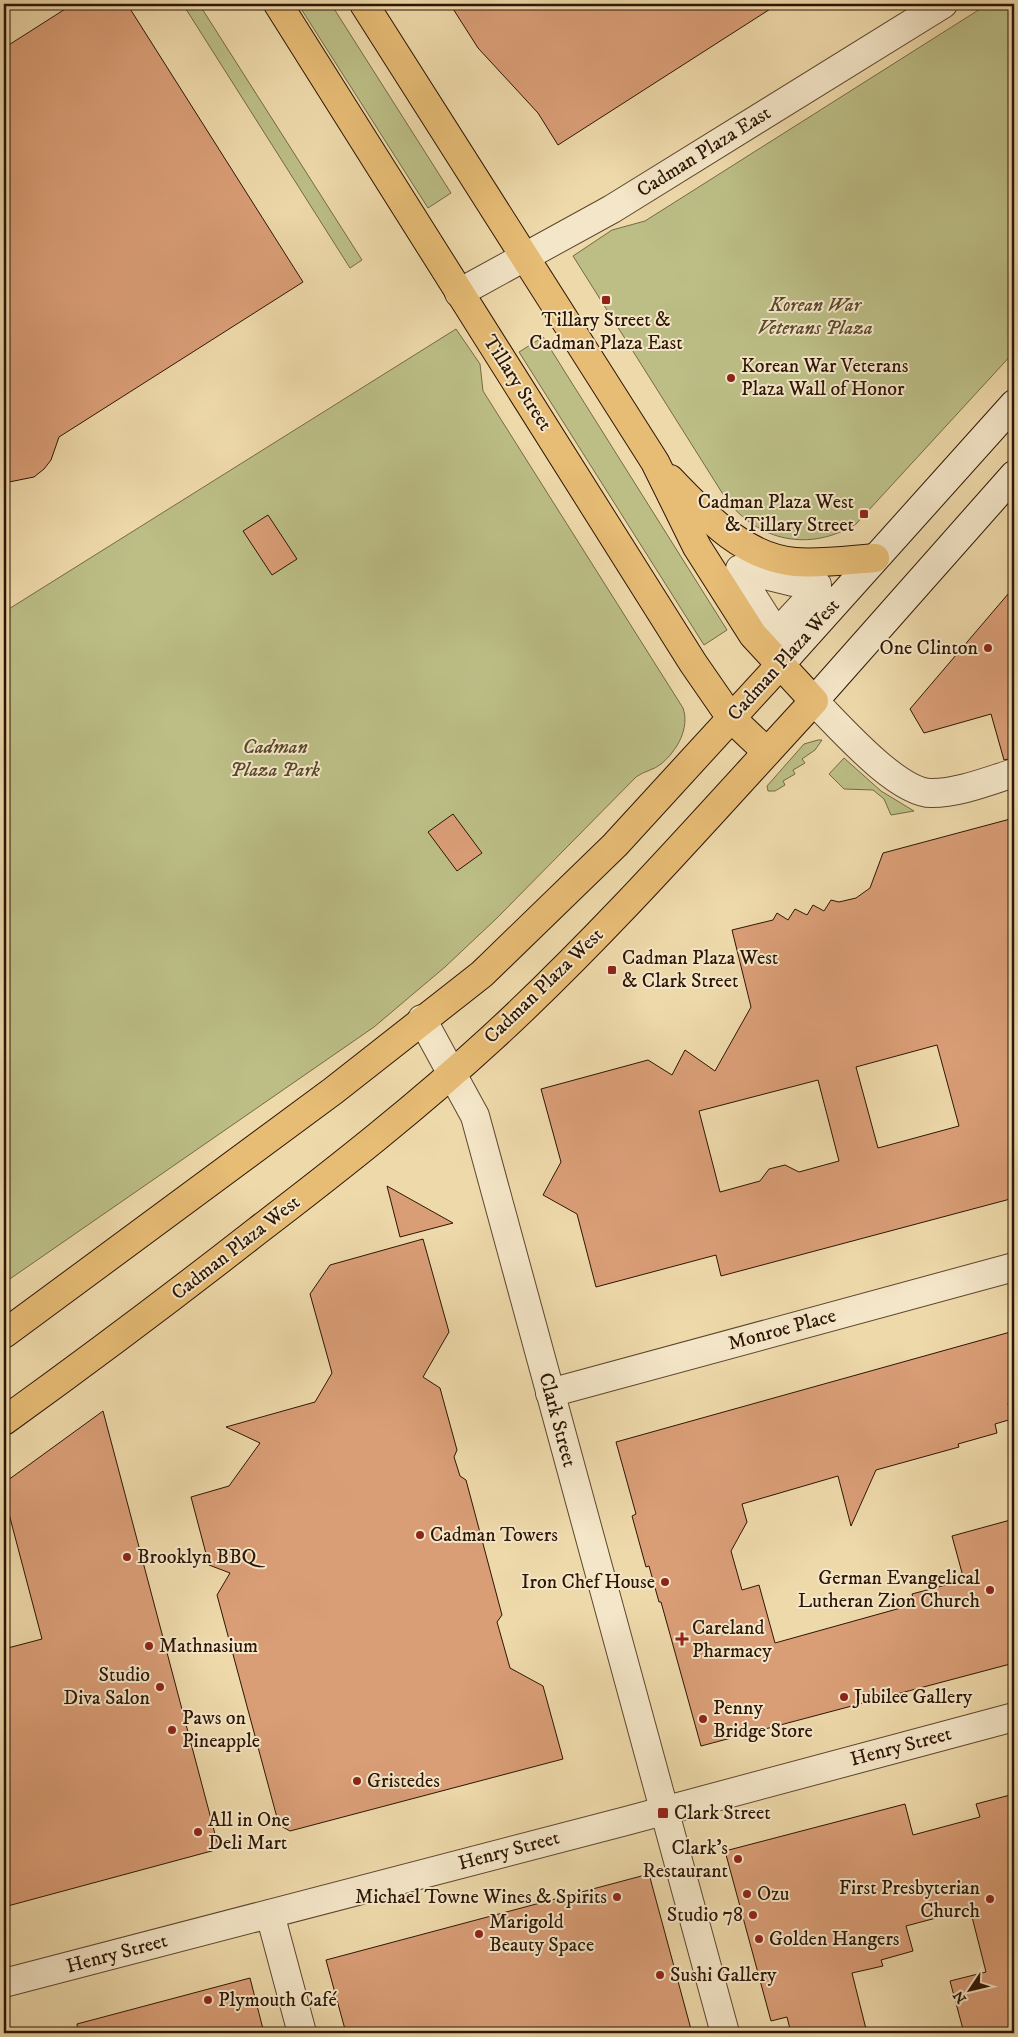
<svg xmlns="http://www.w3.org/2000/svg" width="1018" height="2037" viewBox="0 0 1018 2037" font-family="'IM FELL DW Pica',serif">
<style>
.green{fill:#bcbe86;stroke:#746a45}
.building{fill:#da9e77;stroke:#2d1504;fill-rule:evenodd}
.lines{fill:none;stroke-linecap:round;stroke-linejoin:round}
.street-casing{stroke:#5d462e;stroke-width:30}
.secondary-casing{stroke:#2d1504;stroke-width:30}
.primary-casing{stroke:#2d1504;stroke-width:30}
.street{stroke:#f4e6c8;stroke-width:28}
.secondary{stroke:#f4e6c8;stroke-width:28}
.primary{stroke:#e7bc75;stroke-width:28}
.poi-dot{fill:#8f2418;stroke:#f4e6c8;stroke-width:2}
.labels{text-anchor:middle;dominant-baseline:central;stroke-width:4;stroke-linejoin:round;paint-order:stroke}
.street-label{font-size:20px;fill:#2d1504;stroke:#f4e6c8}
.park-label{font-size:20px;font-style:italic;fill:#58482b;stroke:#f4e6c8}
.poi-label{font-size:20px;fill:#2d1504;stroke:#f4e6c8;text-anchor:start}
</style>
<rect width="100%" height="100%" fill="#eed9aa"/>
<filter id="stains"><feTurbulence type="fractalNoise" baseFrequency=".004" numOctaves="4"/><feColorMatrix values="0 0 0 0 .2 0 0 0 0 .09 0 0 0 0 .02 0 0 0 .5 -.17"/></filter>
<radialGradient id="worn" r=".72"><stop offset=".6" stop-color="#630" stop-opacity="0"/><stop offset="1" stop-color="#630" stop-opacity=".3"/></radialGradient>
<g class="green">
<polygon points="188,4 199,4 362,260 350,268 184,6"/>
<polygon points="298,4 331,4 451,193 428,208"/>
<path d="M 988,4 L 1014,4 L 1014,352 L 856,524 C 810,552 759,542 726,499 L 573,256 L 612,230 L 645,221 Z"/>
<path d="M 456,329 L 480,364 L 483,391 L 683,708 C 690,728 677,751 661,764 C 654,770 644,771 636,777 L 497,918 L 445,967 L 374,1027 L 4,1283 L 4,612 Z"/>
<polygon points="543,337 727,630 704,645 519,352"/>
<polygon points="818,740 822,740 815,750 802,759 805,763 793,770 795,774 783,781 785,785 775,791 768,791 767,786 804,744"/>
<polygon points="844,758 881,791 914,811 891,815 884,799 873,790 844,789 829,774"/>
</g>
<g class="building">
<polygon points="73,4 127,4 303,282 59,437 51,460 44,469 34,477 4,483 4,48"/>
<polygon points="450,4 778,4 558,145 538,113 478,48"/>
<polygon points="268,515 297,559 272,575 243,531"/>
<polygon points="1014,587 1014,758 1004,760 991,714 924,733 910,709"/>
<polygon points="453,814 482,853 457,871 428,832"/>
<path d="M 1014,818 L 1014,1198 L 721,1276 L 716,1255 L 596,1287 L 577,1214 L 543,1195 L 561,1162 L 541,1089 L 648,1060 L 672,1075 L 685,1050 L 715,1071 L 751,1007 L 732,930 L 773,920 L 777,913 L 788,920 L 795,909 L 807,915 L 813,905 L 824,911 L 831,900 L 839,902 L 856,898 L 870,888 L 883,853 ZM 937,1045 L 959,1126 L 878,1148 L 856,1067 ZM 818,1080 L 839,1161 L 799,1172 L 785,1165 L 769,1169 L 760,1181 L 720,1192 L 699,1111 Z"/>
<polygon points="387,1186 453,1223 400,1237"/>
<polygon points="423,1239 449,1332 423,1377 440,1388 457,1450 454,1457 460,1476 466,1480 502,1615 497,1622 510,1668 543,1686 563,1759 290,1831 279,1825 217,1595 230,1573 209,1565 191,1497 229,1486 260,1443 226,1427 315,1402 332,1373 310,1294 330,1265"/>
<polygon points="1014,1331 1014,1402 1008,1403 1012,1419 995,1424 997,1433 958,1444 959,1447 876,1470 851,1526 838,1476 742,1504 747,1522 731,1551 742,1590 759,1585 775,1643 915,1604 912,1594 964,1580 952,1536 1014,1519 1014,1663 701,1746 661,1602 659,1602 649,1566 646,1567 632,1516 636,1514 616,1442"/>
<polygon points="103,1411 219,1849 4,1907 4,1649 42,1639 4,1495 4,1483"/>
<polygon points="1014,1794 1014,2033 964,2033 950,1981 986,1972 970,1909 906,1926 913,1951 881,1960 883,1966 852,1973 867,2033 791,2033 787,2017 771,2021 725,1851 905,1804 913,1835 980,1817 976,1804"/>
<polygon points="649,1874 692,2033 346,2033 326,1960"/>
<polygon points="250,1978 264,2033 78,2033 77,2024"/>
</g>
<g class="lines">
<g class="street-casing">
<g id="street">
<polyline points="459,293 612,209 943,4"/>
<polygon points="740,569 793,582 813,582 817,585 817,590 780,630 774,630 739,575"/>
<path d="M 814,701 C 839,726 898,794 932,793 C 959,793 988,781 1014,773"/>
<polyline points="422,1019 475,1116 725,2033"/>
<polyline points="550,1393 1014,1267"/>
<polyline points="270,1914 302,2033"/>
<polyline points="4,1983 626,1821 1014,1717"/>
</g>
</g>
<g class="secondary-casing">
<g id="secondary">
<polyline points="779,666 1014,404"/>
<polyline points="814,701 1014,475"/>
</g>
</g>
<g class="primary-casing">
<g id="primary">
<polyline points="278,4 693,663 731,718 767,752"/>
<path d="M 670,479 C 704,514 742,557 795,562 C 821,564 849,560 875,558"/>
<polyline points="4,1334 333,1091 482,974 615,845 779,666"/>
<path d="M 4,1421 C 90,1359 174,1296 257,1231 C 338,1169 418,1106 493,1037 C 607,932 709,815 814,701 L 753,635 L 697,547 L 655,462 L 364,4"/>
</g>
</g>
<use href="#street" class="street"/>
<use href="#secondary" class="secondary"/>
<use href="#primary" class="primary"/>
</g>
<g class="poi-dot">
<rect x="601" y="295" width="10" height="10" rx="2.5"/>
<circle cx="731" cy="378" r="5"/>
<rect x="859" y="509" width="10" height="10" rx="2.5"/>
<circle cx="988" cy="648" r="5"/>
<rect x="607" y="965" width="10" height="10" rx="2.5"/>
<circle cx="420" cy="1535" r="5"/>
<circle cx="127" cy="1557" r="5"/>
<circle cx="665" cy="1582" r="5"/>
<circle cx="990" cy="1590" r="5"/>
<path d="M679.5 1631.5h5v5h5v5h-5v5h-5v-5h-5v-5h5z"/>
<circle cx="149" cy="1646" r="5"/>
<circle cx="160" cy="1687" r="5"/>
<circle cx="844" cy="1697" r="5"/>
<circle cx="703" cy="1719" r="5"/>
<circle cx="172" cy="1730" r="5"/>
<circle cx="357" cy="1781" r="5"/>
<rect x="657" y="1807" width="12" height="12" rx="2.5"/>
<circle cx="198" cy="1832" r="5"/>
<circle cx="738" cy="1859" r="5"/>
<circle cx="747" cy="1894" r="5"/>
<circle cx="617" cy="1897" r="5"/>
<circle cx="990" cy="1899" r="5"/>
<circle cx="753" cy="1915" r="5"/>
<circle cx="479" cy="1934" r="5"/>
<circle cx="759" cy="1939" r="5"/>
<circle cx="660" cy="1975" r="5"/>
<circle cx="208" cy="2000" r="5"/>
</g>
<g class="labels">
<g class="street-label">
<text transform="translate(704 152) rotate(-32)">Cadman Plaza East</text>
<text transform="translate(517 383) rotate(57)">Tillary Street</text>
<text transform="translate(784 660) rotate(-48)">Cadman Plaza West</text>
<text transform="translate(544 986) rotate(-44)">Cadman Plaza West</text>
<text transform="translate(236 1248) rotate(-38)">Cadman Plaza West</text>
<text transform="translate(782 1330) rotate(-15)">Monroe Place</text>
<text transform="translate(557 1420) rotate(75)">Clark Street</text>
<text transform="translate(901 1747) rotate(-15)">Henry Street</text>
<text transform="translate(509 1851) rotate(-15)">Henry Street</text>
<text transform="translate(117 1954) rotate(-15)">Henry Street</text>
</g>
<g class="park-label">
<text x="815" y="305">Korean War<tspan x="815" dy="23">Veterans Plaza</tspan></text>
<text x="275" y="747">Cadman<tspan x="275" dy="23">Plaza Park</tspan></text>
</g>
<g class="poi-label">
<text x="606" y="320" text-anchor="middle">Tillary Street &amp;<tspan x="606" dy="23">Cadman Plaza East</tspan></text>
<text x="741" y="366">Korean War Veterans<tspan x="741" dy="23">Plaza Wall of Honor</tspan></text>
<text x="854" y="502" text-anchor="end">Cadman Plaza West<tspan x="854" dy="23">&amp; Tillary Street</tspan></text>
<text x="978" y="648" text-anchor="end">One Clinton</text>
<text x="622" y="958">Cadman Plaza West<tspan x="622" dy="23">&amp; Clark Street</tspan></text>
<text x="430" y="1535">Cadman Towers</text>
<text x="137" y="1557">Brooklyn BBQ</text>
<text x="980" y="1578" text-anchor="end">German Evangelical<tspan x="980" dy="23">Lutheran Zion Church</tspan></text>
<text x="655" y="1582" text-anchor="end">Iron Chef House</text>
<text x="692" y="1628">Careland<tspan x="692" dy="23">Pharmacy</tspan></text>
<text x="159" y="1646">Mathnasium</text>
<text x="150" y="1675" text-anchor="end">Studio<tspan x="150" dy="23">Diva Salon</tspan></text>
<text x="854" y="1697">Jubilee Gallery</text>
<text x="713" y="1708">Penny<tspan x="713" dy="23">Bridge Store</tspan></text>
<text x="182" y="1718">Paws on<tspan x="182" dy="23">Pineapple</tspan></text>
<text x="367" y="1781">Gristedes</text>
<text x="674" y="1813">Clark Street</text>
<text x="208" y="1820">All in One<tspan x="208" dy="23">Deli Mart</tspan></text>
<text x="728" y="1848" text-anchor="end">Clark's<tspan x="728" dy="23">Restaurant</tspan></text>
<text x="980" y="1888" text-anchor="end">First Presbyterian<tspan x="980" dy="23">Church</tspan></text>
<text x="757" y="1894">Ozu</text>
<text x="607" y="1897" text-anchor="end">Michael Towne Wines &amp; Spirits</text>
<text x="743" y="1915" text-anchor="end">Studio 78</text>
<text x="489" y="1922">Marigold<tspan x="489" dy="23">Beauty Space</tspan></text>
<text x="769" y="1939">Golden Hangers</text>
<text x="670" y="1975">Sushi Gallery</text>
<text x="218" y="2000">Plymouth Café</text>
</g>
</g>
<rect width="1018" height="2037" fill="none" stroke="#eed9aa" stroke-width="20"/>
<rect x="5" y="5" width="1008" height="2027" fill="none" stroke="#2d1504" stroke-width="2.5"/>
<rect x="10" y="10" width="998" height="2017" fill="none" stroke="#2d1504"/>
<g transform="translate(970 1990) rotate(235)" stroke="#f4e6c8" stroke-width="4" paint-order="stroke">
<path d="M0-4L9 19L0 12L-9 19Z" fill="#2d1504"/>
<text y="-8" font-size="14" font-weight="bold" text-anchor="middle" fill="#2d1504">N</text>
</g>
<rect width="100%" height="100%" filter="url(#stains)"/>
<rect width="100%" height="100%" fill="url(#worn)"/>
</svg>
